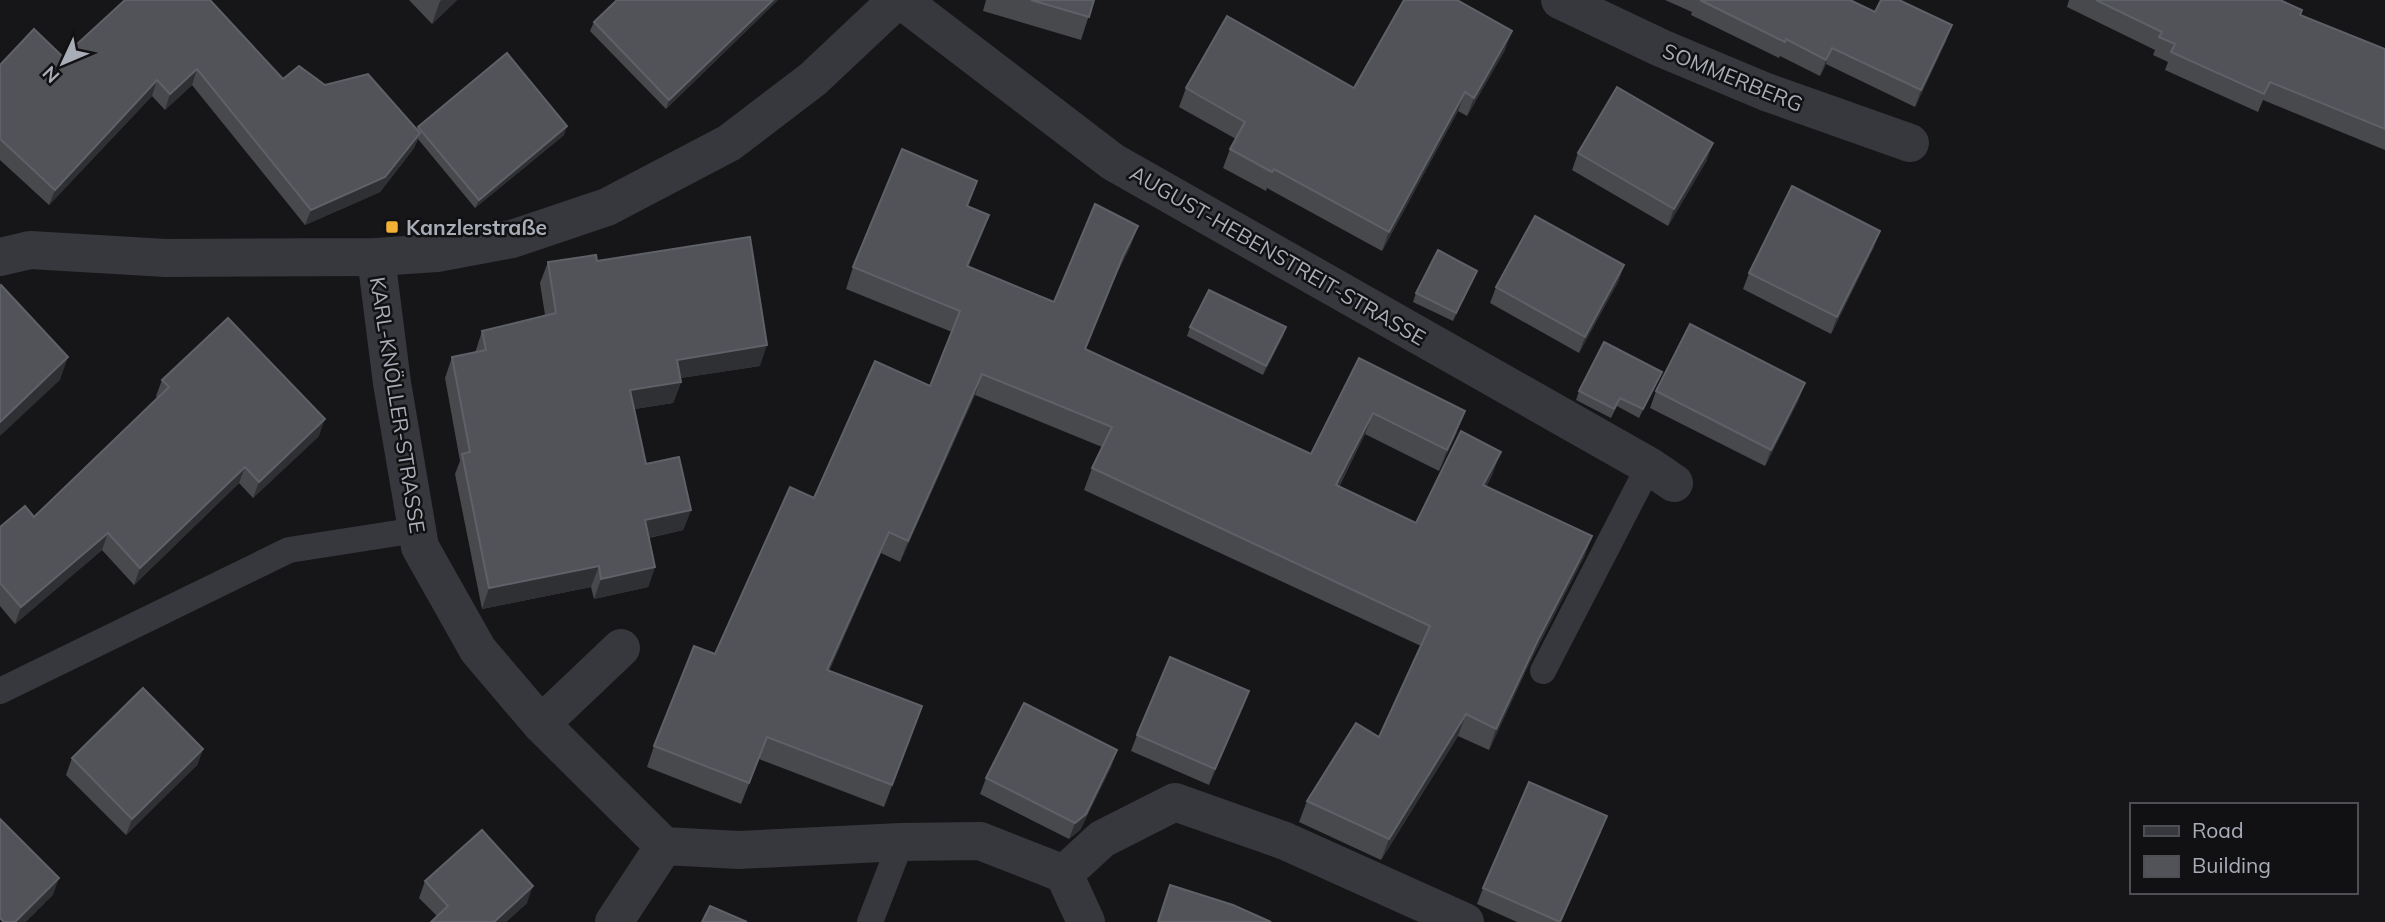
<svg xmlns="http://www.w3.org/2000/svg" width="2385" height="922" viewBox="0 0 2385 922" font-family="Mulish,sans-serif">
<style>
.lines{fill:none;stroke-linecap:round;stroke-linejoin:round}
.service{stroke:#37383d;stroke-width:26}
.minor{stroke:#37383d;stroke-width:38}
.wall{fill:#47494d}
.shaded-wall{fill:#2f3033}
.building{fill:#525359;stroke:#5f6168;stroke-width:2}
.poi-dot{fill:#f2b134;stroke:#111113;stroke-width:2.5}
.labels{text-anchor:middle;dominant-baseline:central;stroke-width:5;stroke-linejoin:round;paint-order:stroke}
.street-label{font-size:21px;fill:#a8adb8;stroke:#111113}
.poi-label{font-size:21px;font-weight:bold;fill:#a8adb8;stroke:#111113;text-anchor:start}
</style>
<rect width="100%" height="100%" fill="#161618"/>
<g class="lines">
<g class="service">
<polyline points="1543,671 1649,466"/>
<polyline points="0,691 289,550 417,530"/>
<polyline points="870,922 901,842"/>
</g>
<g class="minor">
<polyline points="901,0 1113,162 1649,466 1674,483"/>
<polyline points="1560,0 1661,48 1766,92 1910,143"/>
<polyline points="0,257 30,250 166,258 376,257 437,253 512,239 607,207 729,143 813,79 897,0"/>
<polyline points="376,257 392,383 420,547 478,650 541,724 664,846 739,850 901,842 980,841 1064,874 1086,922"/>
<polyline points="541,724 621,648"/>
<polyline points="1064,874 1102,839 1175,802 1285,841 1465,922"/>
<polyline points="614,922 664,846"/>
</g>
</g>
<g class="wall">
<polygon points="125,0 283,79 325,85 417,129 418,127 564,135 475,208 418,139 414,148 380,192 305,225 192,85 165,110 152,96 49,205 0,160 0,65 63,57"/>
<polygon points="409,0 457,0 432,24"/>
<polygon points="778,0 666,109 590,31 594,22"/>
<polygon points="986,0 1094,0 1081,40 983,11"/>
<polygon points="1665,0 1850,0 1875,12 1946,41 1915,107 1826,64 1820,76 1780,56 1779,58 1691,15 1692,12"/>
<polygon points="2069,0 2280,0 2301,15 2385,49 2385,150 2263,100 2258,112 2165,70 2168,62 2153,55 2155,50 2067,7"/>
<polygon points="1505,50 1467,116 1458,111 1382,251 1267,188 1266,191 1223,168 1230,149 1236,139 1179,107 1186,88 1354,88"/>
<polygon points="1578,153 1707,160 1668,226 1572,170"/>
<polygon points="968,207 989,215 968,267 1054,302 1138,226 1130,247 1115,277 1085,349 1311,454 1359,358 1457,432 1439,471 1365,434 1339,487 1416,523 1493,473 1486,487 1592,536 1584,557 1529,664 1489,750 1458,736 1381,860 1299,822 1307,801 1379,737 1421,646 1084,490 1092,468 1102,447 975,395 900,562 881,553 829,671 922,706 884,807 759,759 741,804 647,767 654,746 715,654 814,498 930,386 952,332 846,289 853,267"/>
<polygon points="1874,247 1831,334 1743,289 1749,273"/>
<polygon points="597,261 760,366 680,378 681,382 673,403 634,409 646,464 691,510 683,530 649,538 655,567 648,587 594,599 591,587 482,609 455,474 460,461 445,378 452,357 475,353 482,331 545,315 540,283 548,262"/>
<polygon points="1624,265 1618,282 1579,353 1490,303 1496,287"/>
<polygon points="1477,271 1474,279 1453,321 1413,302 1416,293"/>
<polygon points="1190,327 1286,327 1283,336 1263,375 1187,336"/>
<polygon points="1662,372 1639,418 1617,406 1611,418 1576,400 1579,391"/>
<polygon points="162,380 319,436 253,498 239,483 134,585 102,550 15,624 0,606 0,527 34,517 157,398 156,396"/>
<polygon points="1656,391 1799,399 1765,466 1650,408"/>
<polygon points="1249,691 1209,785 1131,751 1137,735"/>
<polygon points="203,749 197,765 126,835 66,775 72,758"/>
<polygon points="1117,750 1111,767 1080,830 1069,839 980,794 986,778"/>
<polygon points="1601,832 1561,922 1517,922 1477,904 1483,888"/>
<polygon points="425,881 527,903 506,922 431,922 437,916 419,898"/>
</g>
<g class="shaded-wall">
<polygon points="442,0 457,0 432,24 440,1"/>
<polygon points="773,0 778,0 666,109 669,100"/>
<polygon points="1952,25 1946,41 1915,107 1921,90"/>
<polygon points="1512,31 1505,50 1467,116 1474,98"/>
<polygon points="1832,48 1826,64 1820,76 1826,60"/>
<polygon points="197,69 192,85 165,110 170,94"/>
<polygon points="157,80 152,96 49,205 55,190"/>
<polygon points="1465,92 1458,111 1382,251 1389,232"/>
<polygon points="567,126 564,135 475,208 479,200"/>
<polygon points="420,133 414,148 380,192 305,225 311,210"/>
<polygon points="1713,143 1707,160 1668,226 1674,209"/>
<polygon points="989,215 981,237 959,288 967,266"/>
<polygon points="1138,226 1130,247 1115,277 1077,370 1123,256"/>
<polygon points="1880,231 1874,247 1831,334 1837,317"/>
<polygon points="1624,265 1618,282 1579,353 1585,337"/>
<polygon points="1477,271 1474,279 1453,321 1456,313"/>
<polygon points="1286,327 1283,336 1263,375 1266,366"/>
<polygon points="767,345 760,366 669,380 677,360"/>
<polygon points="68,357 60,380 0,436 0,422"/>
<polygon points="982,374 975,395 900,562 908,541"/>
<polygon points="681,382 673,403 622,411 630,390"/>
<polygon points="1805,383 1799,399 1765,466 1771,450"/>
<polygon points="1465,411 1457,432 1439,471 1447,450"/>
<polygon points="1373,413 1365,434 1328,507 1336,485"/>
<polygon points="325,419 319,436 253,498 259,482"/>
<polygon points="1501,452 1493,473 1476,507 1483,485"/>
<polygon points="245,467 239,483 134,585 140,568"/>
<polygon points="691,510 683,530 638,540 645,520"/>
<polygon points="889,532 881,553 819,692 827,670"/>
<polygon points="108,533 102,550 15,624 21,607"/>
<polygon points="1592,536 1584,557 1529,664 1489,750 1496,729 1537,642"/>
<polygon points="599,566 591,587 482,609 489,588"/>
<polygon points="655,567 648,587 594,599 601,579"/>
<polygon points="1249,691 1243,708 1209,785 1215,769"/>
<polygon points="1466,714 1458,736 1381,860 1389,839"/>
<polygon points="203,749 197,765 126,835 132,819"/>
<polygon points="1117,750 1111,767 1080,830 1069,839 1075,823"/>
<polygon points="1607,816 1601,832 1561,922 1560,922"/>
<polygon points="59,878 53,895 26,922 15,922"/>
<polygon points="533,886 527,903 506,922 494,922"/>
</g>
<g class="building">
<polygon points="125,0 210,0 283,79 299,66 325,85 368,74 420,133 385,177 311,210 197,69 170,94 157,80 55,190 0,139 0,65 34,29 63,57"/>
<polygon points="617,0 773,0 669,100 594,22"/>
<polygon points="1031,0 1094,0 1089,17"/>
<polygon points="1404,0 1457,0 1512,31 1474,98 1465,92 1389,232 1274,169 1272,172 1230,149 1245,122 1186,88 1227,16 1354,88"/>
<polygon points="1700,0 1850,0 1875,12 1881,0 1899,0 1952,25 1921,90 1832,48 1826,60 1786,39 1785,42"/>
<polygon points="2096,0 2280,0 2302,10 2300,15 2385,49 2385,129 2270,82 2264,94 2171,52 2175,44 2159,37 2162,32"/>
<polygon points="507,53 567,126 479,200 418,127"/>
<polygon points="1617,87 1713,143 1674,209 1578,153"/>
<polygon points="902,149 977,181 967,206 989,215 967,266 1054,302 1095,204 1138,226 1123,256 1085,349 1311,454 1359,358 1465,411 1447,450 1373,413 1336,485 1416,523 1461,431 1501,452 1483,485 1592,536 1537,642 1496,729 1466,714 1389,839 1307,801 1356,723 1379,737 1430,626 1092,468 1112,427 982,374 908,541 889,532 827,670 922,706 892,785 767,737 749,783 654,746 694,646 715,654 790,487 814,498 875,361 930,386 960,311 853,267"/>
<polygon points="1792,186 1880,231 1837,317 1749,273"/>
<polygon points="1535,216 1624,265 1585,337 1496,287"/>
<polygon points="750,237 767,345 677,360 681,382 630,390 646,464 679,457 691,510 645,520 655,567 601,579 599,566 489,588 462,454 470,452 452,357 486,350 482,331 556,313 548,262 596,255 597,261"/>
<polygon points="1438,250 1477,271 1456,313 1416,293"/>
<polygon points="1,285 68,357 0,422 0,286"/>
<polygon points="1209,290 1286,327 1266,366 1190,327"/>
<polygon points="228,318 325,419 259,482 245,467 140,568 108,533 21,607 0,583 0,527 25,506 34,517 169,387 162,380"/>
<polygon points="1690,324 1805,383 1771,450 1656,391"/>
<polygon points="1604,342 1662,372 1643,409 1620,398 1614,409 1579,391"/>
<polygon points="1170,657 1249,691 1215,769 1137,735"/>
<polygon points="143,688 203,749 132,819 72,758"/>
<polygon points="1024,703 1117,750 1086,814 1075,823 986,778"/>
<polygon points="1529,782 1607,816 1560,922 1483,888"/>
<polygon points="0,819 59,878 15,922 4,922 0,918"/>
<polygon points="482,830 533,886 494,922 431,922 448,906 425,881"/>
<polygon points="1170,885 1233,905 1271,922 1158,922"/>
<polygon points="710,906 747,922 702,922"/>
</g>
<rect class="poi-dot" x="385" y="220" width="14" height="14" rx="3.5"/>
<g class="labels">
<g class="street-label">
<text transform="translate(1733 77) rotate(22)">SOMMERBERG</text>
<text transform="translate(1278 255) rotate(30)">AUGUST-HEBENSTREIT-STRASSE</text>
<text transform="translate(398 405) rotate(81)">KARL-KNÖLLER-STRASSE</text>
</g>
<g class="poi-label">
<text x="406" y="227">Kanzlerstraße</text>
</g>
</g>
<rect x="2130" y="803" width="228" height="91" fill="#111113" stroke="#4d4f55" stroke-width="2"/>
<rect x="2144" y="826" width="35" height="10" fill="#37383d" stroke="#4d4f55" stroke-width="2"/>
<text x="2192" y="838" font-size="21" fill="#a8adb8">Road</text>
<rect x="2144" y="856" width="35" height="21" fill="#525359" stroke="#4d4f55" stroke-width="2"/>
<text x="2192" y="873" font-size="21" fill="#a8adb8">Building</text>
<g transform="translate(63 63) rotate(226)" stroke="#111113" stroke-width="5" paint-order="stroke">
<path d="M0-5L12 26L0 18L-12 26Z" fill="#a8adb8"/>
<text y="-10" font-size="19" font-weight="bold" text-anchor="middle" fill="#a8adb8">N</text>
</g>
</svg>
